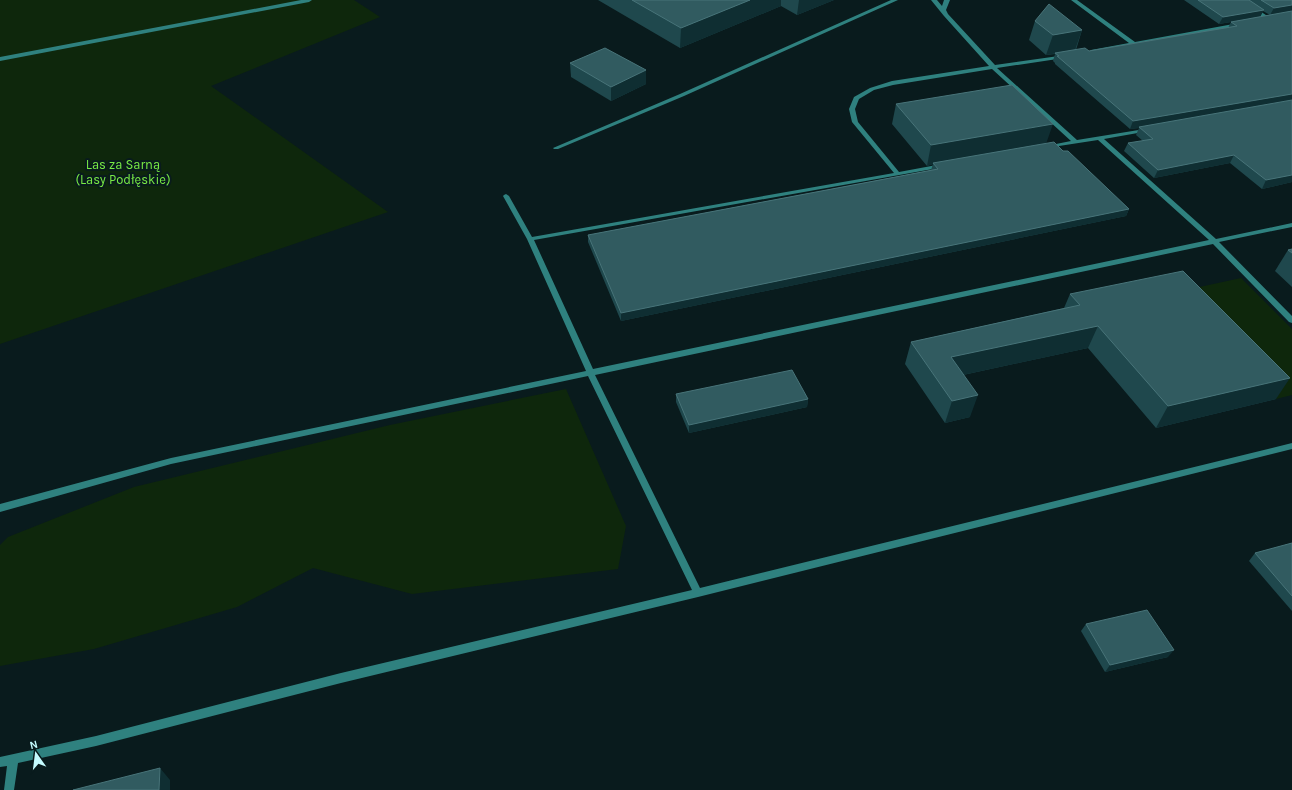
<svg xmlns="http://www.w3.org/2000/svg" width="1292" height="790" viewBox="0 0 1292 790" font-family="Karla,sans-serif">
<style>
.green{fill:#0e270c}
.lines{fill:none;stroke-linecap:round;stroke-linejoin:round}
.service{fill:#2f817f;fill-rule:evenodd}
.wall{fill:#1f484d;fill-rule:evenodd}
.shaded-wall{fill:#0f2e32}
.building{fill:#315b60;stroke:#487479}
.labels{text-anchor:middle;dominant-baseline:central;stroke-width:4;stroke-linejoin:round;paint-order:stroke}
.far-park-label{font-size:13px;fill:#79eb45;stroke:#091b1d}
</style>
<rect width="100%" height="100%" fill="#091b1d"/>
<g class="green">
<polygon points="0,0 354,0 380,17 211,86 388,212 0,344"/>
<polygon points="1241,278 1292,329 1292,395 1276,399 1172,293"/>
<polygon points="566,389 626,526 618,569 412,594 313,568 237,607 94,649 0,666 0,545 8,537 134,487 390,425"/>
</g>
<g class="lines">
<g class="service">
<polygon points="301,0 312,0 309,2 0,61 0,57"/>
<polygon points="891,0 898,0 684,96 558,149 554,149 553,148 680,94"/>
<path d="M 931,0 L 937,0 L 942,6 L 944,0 L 950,0 L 946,10 L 948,14 L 995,65 L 1066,55 L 1066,57 L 1064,58 L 997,68 L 1077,140 L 1151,128 L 1152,129 L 1149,131 L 1104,139 L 1216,239 L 1292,223 L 1292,227 L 1219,242 L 1292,316 L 1292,323 L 1289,322 L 1213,244 L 595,375 L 700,588 L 1292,443 L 1292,449 L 698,597 L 341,683 L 96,746 L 18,763 L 14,790 L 4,790 L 7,766 L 0,767 L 0,757 L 96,736 L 341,673 L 692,590 L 588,376 L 171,464 L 0,512 L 0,504 L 171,458 L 586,371 L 527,239 L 503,196 L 504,195 L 506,194 L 509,196 L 532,237 L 894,173 L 852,122 L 849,109 L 854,97 L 870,88 L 892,81 L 989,66 L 944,16 ZM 992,69 L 1071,141 L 1046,146 L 1046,148 L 1098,140 L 1209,240 L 593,369 L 534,240 L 944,167 L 945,166 L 942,164 L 899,172 L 858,122 L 855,109 L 859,99 L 874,90 L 893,85 Z"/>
<polygon points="1071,0 1077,0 1135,42 1239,23 1242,25 1239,27 1093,53 1090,51 1091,50 1129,43"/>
<polygon points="1237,0 1243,0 1272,19 1267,20"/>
</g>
</g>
<g class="wall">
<polygon points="598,0 834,0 797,15 781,6 680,48"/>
<path d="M 1184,0 L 1292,0 L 1292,182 L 1262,189 L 1230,163 L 1154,178 L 1124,151 L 1128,143 L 1143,141 L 1136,135 L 1139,128 L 1130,129 L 1055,64 L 1055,63 L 1053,61 L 1055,54 L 1046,55 L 1029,40 L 1035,21 L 1082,30 L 1076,50 L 1089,51 L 1228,28 L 1231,22 L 1243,20 L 1219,24 ZM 1263,11 L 1270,15 L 1260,17 Z"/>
<polygon points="570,63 646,84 611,101 571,77"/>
<polygon points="896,104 1046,144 1063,151 1129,209 1126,216 621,321 588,242 588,235 931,170 933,164 927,166 892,124"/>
<polygon points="1292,249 1292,287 1275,271 1288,250"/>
<polygon points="1070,294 1276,399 1156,428 1088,348 963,375 970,417 945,423 905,364 911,342 1064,308"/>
<polygon points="676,394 808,399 807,407 689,433 676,402"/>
<polygon points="1292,543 1292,611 1249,561 1255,553"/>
<polygon points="1086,624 1168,657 1105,672 1081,631"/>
</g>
<g class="shaded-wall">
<polygon points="750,0 781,0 781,6 680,48 681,28"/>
<polygon points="799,0 834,0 797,15"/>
<polygon points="1292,5 1292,12 1270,15 1274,8"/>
<polygon points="1264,10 1260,17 1219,24 1223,17"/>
<polygon points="1082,30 1075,50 1046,55 1053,35"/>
<polygon points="646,70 646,84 611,101 611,87"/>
<polygon points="1292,94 1292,101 1139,127 1139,128 1130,129 1133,121"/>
<polygon points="1053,124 1046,144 933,163 933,164 927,166 931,145"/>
<polygon points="1234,155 1230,163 1154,178 1158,170"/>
<polygon points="1292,175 1292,182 1262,189 1266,180"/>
<polygon points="1129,209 1126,216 621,321 621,313"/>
<polygon points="1098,326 1088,348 944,379 951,357"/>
<polygon points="1290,378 1276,399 1156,428 1168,406"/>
<polygon points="978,395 970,417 945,423 952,401"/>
<polygon points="808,399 807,407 689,433 689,425"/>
<polygon points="1174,650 1168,657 1105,672 1110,665"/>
<polygon points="160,768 170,780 170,790 159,790"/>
</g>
<g class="building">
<polygon points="632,0 750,0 681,28"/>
<polygon points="1198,0 1249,0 1264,10 1223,17"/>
<polygon points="1261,0 1292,0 1292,5 1274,8"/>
<polygon points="1049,4 1082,30 1053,35 1035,21"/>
<polygon points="1292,11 1292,94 1133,121 1057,56 1059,56 1055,53 1085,48 1089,51 1237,26 1231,22"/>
<polygon points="605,48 646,70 611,87 570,63"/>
<polygon points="1012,85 1053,124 931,145 896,104"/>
<polygon points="1292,100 1292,175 1266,180 1234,155 1158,170 1128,143 1153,139 1139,127"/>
<polygon points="1054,142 1063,151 1068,151 1129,209 621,313 588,235 938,169 933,163"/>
<polygon points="1292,249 1292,253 1288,250"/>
<polygon points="1183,271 1290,378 1168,406 1098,326 951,357 978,395 952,401 911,342 1080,305 1070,294"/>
<polygon points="792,370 808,399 689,425 676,394"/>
<polygon points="1292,543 1292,596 1255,553"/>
<polygon points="1147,610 1174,650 1110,665 1086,624"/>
<polygon points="160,768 159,790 73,790"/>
</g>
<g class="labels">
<g class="far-park-label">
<text x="123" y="164">Las za Sarną<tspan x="123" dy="15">(Lasy Podłęskie)</tspan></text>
</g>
</g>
<g transform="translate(36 754) rotate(346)" stroke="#091b1d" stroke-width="3" paint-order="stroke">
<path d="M0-3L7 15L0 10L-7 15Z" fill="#c5fcff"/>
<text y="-6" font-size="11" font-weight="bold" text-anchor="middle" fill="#c5fcff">N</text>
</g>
</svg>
